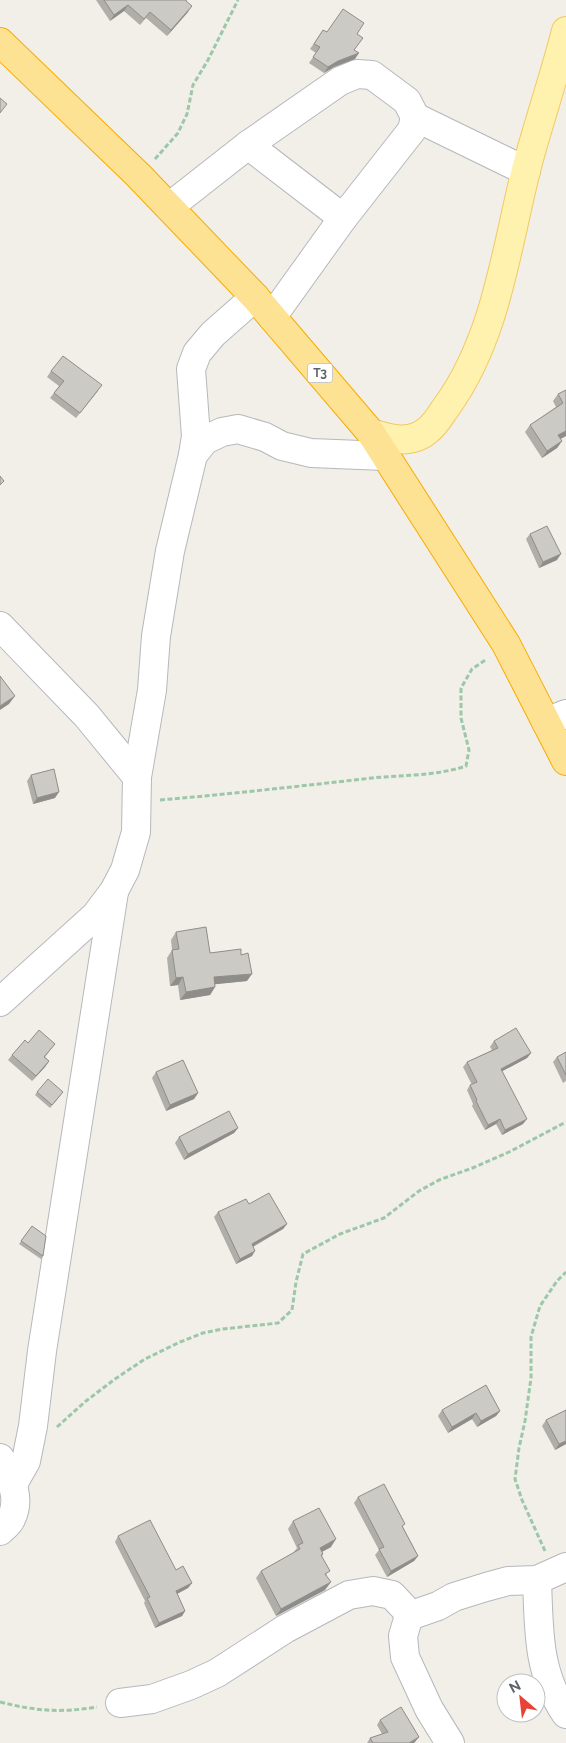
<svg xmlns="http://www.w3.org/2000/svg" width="566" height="1743" viewBox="0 0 566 1743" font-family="Raleway,sans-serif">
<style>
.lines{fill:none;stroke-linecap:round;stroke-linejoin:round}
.minor-casing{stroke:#b5b8bc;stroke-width:30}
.major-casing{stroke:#f2c960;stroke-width:30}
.highway-casing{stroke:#f9ab00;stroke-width:30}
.path{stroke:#9cc7a9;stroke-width:3;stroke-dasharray:5 2.5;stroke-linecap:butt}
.minor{stroke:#fff;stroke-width:28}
.major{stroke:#fff2af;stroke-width:28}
.highway{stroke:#fde293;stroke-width:28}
.wall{fill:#afaea9}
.shaded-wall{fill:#8f8d8a}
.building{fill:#cccac5;stroke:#8f8d8a}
.labels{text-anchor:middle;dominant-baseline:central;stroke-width:4;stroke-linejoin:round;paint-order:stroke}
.shield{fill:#fff;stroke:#8f9295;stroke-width:1}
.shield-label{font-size:12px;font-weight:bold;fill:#5f6368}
</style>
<rect width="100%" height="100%" fill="#f1efe8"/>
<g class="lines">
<g class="minor-casing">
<g id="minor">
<polyline points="415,117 526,171"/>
<polyline points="248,145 343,218"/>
<polyline points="169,207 248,145 340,81 357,74 372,75 407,101 415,117 412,130 343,218 272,317"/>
<polyline points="193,455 205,440 222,432 238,429 265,437 282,446 311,453 385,456"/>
<polyline points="0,626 87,716 137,777"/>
<polyline points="546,722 566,714"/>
<polyline points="0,1002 96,915 114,891 125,870 136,832 137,777 152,690 156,636 170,551 193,455 196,436 191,369 197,353 213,334 255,297"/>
<path d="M 0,1458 C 10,1477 22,1497 11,1519 C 9,1524 3,1528 0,1531"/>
<polyline points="13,1484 26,1461 33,1426 42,1351 114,892"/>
<path d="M 537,1580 C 539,1629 537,1672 566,1714"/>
<polyline points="408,1612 408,1619 403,1636 405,1657 429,1709 450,1743"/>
<polyline points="120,1703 152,1699 191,1685 217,1673 285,1629 349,1595 373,1591 392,1595 408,1612 415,1614 438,1606 454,1597 486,1587 508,1581 537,1580 566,1567"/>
</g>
</g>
<g class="major-casing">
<path id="major" d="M 371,433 C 389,439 411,445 428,430 C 436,424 441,414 447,406 C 496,338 506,250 526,170 C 538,124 554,78 566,31"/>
</g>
<g class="highway-casing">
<polyline id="highway" points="0,42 138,175 255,297 371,433 506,644 566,761"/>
</g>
<g class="path">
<polyline points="155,159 178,133 187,114 193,85 208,60 238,0"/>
<path d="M 160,800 C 230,794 301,786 372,778 C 403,775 436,776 466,766 L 469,750 L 461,718 L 461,688 L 472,669 L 487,659"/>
<polyline points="57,1427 86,1401 115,1379 145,1359 180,1342 203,1333 223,1329 278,1323 292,1310 296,1282 303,1254 340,1234 384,1218 419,1191 439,1180 475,1167 509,1152 566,1122"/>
<polyline points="545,1551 522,1500 515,1479 519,1448 525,1421 531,1378 531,1337 540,1306 557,1281 566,1272"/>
<path d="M 0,1702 C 36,1711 60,1713 97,1707"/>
</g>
<use href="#minor" class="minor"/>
<use href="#major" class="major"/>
<use href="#highway" class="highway"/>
</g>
<g class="wall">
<polygon points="96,0 187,0 186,1 188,12 167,36 146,18 140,25 124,11 110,21"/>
<polygon points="323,30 327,32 357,34 354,50 355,59 334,67 324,73 309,63 316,53 310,49"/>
<polygon points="51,371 98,391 76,418 50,398 59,386 47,377"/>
<polygon points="566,390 566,436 560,439 562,441 557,448 542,458 525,432 530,425 556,407 553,401 558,394"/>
<polygon points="530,534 557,560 539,568 526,539"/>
<polygon points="31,775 55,798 33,804 27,781"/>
<polygon points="176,932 210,953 241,955 247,981 215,984 215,987 210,995 180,1000 178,985 170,986 167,958 172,950 171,940"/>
<polygon points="494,1041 531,1053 527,1058 502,1071 523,1124 502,1135 496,1124 485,1130 472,1106 473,1104 467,1090 470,1085 472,1085 463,1067 467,1062 492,1050 490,1047"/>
<polygon points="28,1043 55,1044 45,1057 49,1061 45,1067 32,1081 8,1060 12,1055"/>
<polygon points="566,1052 566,1081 563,1083 553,1062 557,1057"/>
<polygon points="156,1072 198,1093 194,1099 166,1111 152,1078"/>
<polygon points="37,1092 61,1095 50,1108 35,1095"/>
<polygon points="238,1128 234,1133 184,1160 175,1143 179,1137"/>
<polygon points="249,1204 287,1224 283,1229 253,1247 252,1256 236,1264 214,1217 218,1212"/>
<polygon points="32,1226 43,1256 41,1259 19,1244"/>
<polygon points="442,1410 500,1411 496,1416 477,1427 472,1419 448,1433 438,1416"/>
<polygon points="566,1410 566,1444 555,1450 542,1426 546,1420"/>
<polygon points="358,1497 403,1527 418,1556 414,1561 387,1577 375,1555 379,1550 354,1503"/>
<polygon points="293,1521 331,1547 322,1552 323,1554 322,1556 327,1576 325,1590 276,1616 256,1578 261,1571 293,1553 297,1548 288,1529"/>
<polygon points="118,1536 176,1570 192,1583 188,1588 177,1594 185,1611 182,1616 155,1628 144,1603 145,1601 115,1542"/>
<polygon points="380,1720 419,1737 414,1743 367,1743 370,1738 382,1734 377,1725"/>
</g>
<g class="shaded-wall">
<polygon points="128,5 124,11 110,21 114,15"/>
<polygon points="192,6 188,12 167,36 171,30"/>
<polygon points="359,53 355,59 334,67 324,73 328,67 338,61"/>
<polygon points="566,431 566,436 553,443 558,435"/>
<polygon points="562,441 557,448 542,458 547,451"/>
<polygon points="561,554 557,560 539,568 543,562"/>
<polygon points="15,696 9,704 0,710 0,706"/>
<polygon points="59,792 55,798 33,804 37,798"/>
<polygon points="252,974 247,981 208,985 214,977"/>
<polygon points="183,977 178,985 170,986 176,978"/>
<polygon points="215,987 210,995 180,1000 186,992"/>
<polygon points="531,1053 527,1058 497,1074 501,1069"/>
<polygon points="49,1061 45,1067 32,1081 36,1076"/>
<polygon points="198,1093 194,1099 166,1111 170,1105"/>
<polygon points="500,1119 496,1124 485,1130 488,1125"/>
<polygon points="527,1119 523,1124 502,1135 505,1130"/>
<polygon points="238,1128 234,1133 184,1160 188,1154"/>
<polygon points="287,1224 283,1229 248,1249 252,1244"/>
<polygon points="255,1251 252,1256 236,1264 240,1259"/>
<polygon points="500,1411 496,1416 477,1427 481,1421"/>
<polygon points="476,1413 472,1419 448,1433 452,1427"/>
<polygon points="566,1441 566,1444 555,1450 559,1444"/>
<polygon points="336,1539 331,1547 314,1556 320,1548"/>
<polygon points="418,1556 414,1561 387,1577 391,1571"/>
<polygon points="331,1582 325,1590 276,1616 281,1609"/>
<polygon points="192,1583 188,1588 173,1596 176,1591"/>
<polygon points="185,1611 182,1616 155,1628 159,1623"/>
<polygon points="419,1737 414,1743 409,1743"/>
</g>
<g class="building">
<polygon points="104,0 186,0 186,1 192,6 171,30 150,12 144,19 128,5 114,15"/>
<polygon points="343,9 364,23 357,34 363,38 354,50 359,53 338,61 328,67 313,57 320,47 314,44 323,30 327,32"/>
<polygon points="0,98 7,104 0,113"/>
<polygon points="63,356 102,385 80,413 54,393 64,381 51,371"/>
<polygon points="566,390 566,431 558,435 562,441 547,451 530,425 563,403 558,394"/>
<polygon points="0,476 4,481 0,485"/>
<polygon points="547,526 561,554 543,562 530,534"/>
<polygon points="0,676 15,696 0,706"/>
<polygon points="54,769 59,792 37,798 31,775"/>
<polygon points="206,927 210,953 241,949 241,955 248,953 252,974 214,977 215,987 186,992 183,977 176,978 172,950 179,949 176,932"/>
<polygon points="516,1028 531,1053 501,1069 527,1119 505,1130 500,1119 488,1125 476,1101 477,1100 470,1085 477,1082 467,1062 498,1048 494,1041"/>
<polygon points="39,1030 55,1044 44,1057 49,1061 36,1076 12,1055 25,1040 28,1043"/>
<polygon points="566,1052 566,1075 557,1057"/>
<polygon points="183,1060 198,1093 170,1105 156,1072"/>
<polygon points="48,1079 63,1092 52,1105 37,1092"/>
<polygon points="229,1111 238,1128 188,1154 179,1137"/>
<polygon points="269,1193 287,1224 252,1244 255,1251 240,1259 218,1212 246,1199 249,1204"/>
<polygon points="32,1226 46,1236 43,1256 21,1241"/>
<polygon points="486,1385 500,1411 481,1421 476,1413 452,1427 442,1410"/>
<polygon points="566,1410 566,1441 559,1444 546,1420"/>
<polygon points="384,1484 405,1524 402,1526 418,1556 391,1571 379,1549 384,1547 358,1497"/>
<polygon points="319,1508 336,1539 320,1548 323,1554 321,1555 330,1571 325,1574 331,1582 281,1609 261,1571 300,1549 298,1545 303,1543 293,1521"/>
<polygon points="150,1520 176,1570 183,1566 192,1583 176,1591 185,1611 159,1623 147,1598 150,1597 118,1536"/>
<polygon points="401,1707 419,1737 409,1743 373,1743 370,1738 388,1732 380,1720"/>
</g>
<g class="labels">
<rect class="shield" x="307.5" y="363.5" width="25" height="19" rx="4"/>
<g class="shield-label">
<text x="320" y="373">T3</text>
</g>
</g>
<g transform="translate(521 1698) rotate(332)"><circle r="24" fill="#ffffff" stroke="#bfc1c3"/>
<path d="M0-4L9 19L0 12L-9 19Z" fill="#ea4335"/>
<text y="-8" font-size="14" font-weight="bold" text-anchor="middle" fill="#5f6368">N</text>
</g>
</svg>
